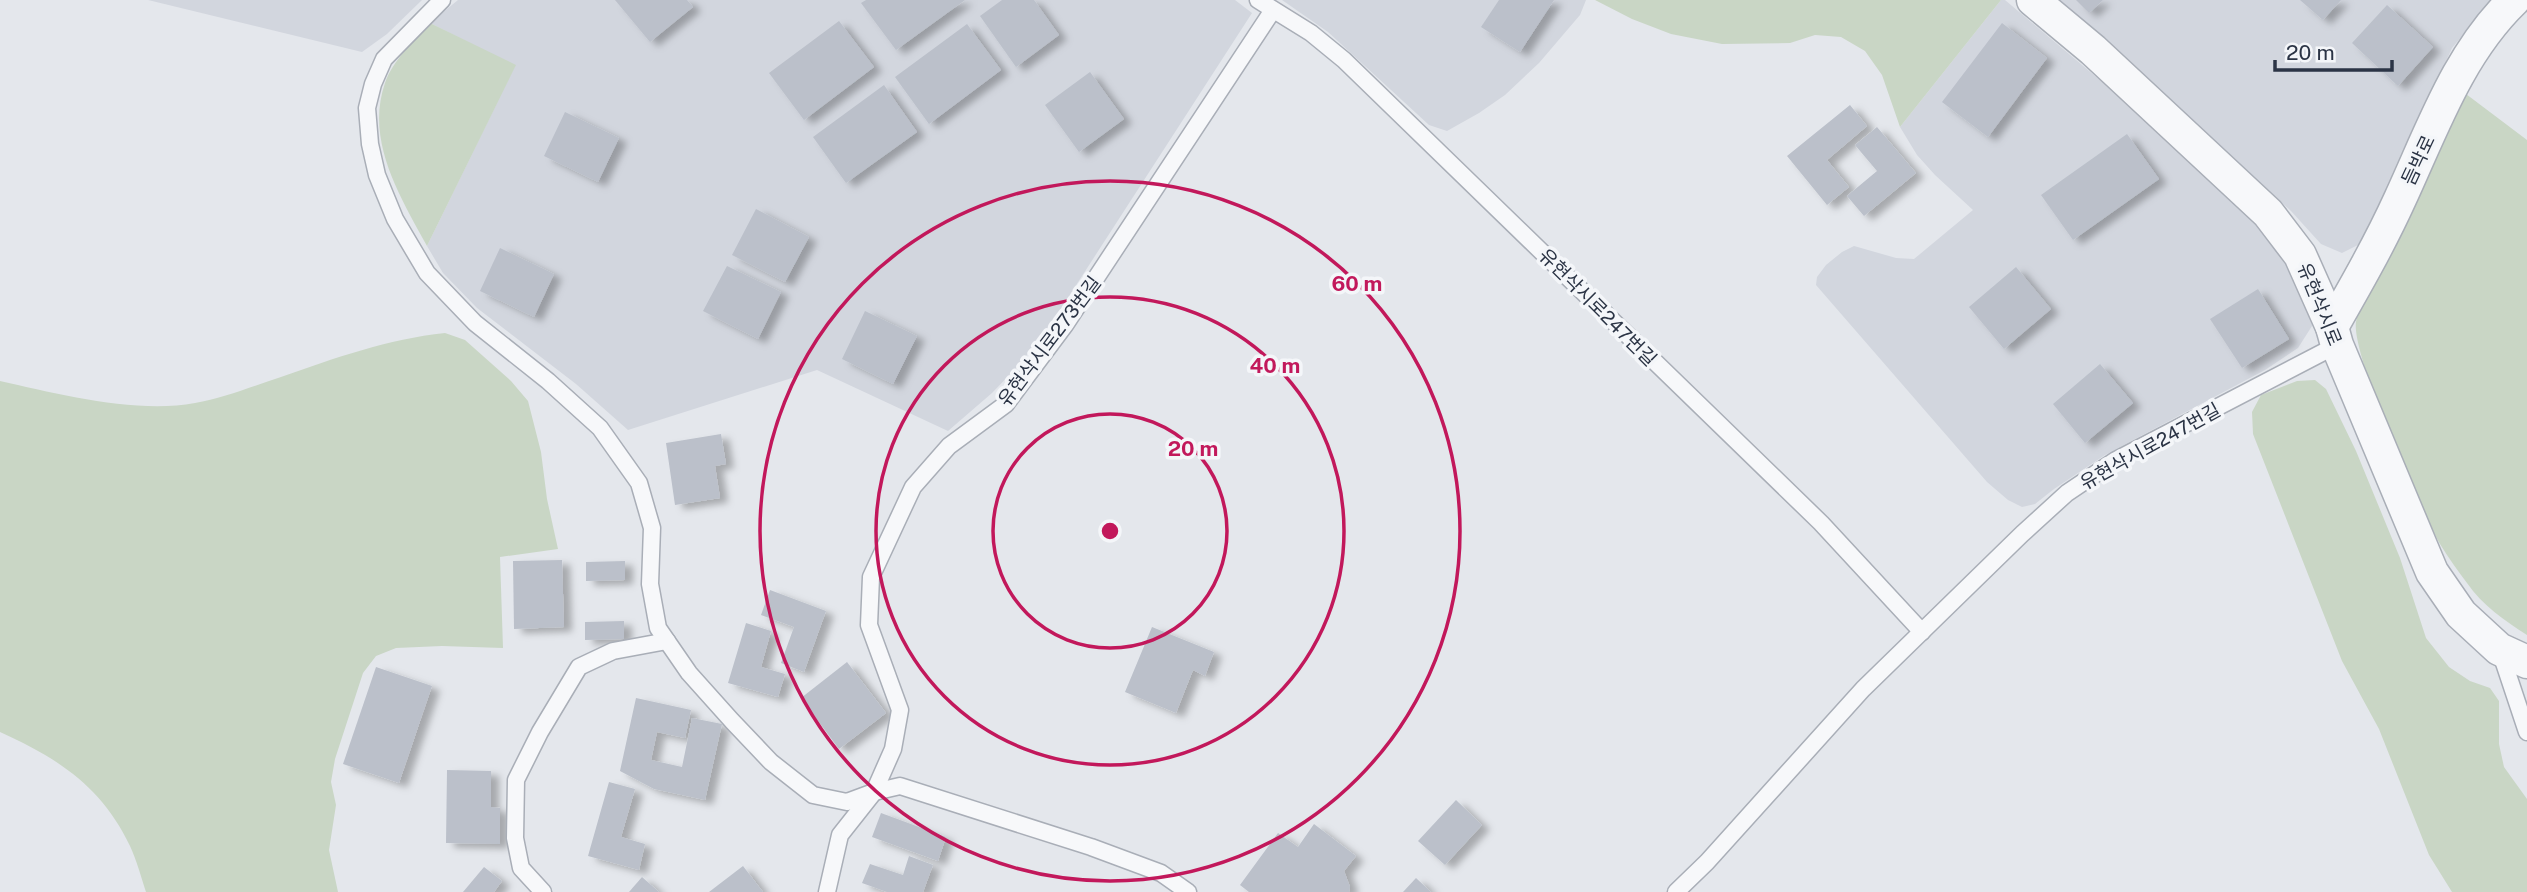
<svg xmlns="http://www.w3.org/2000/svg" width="2527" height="892" viewBox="0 0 2527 892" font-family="'Public Sans','Noto Sans KR',sans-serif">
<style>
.built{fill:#d2d6de}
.green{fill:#c9d6c5}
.building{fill:#bbc0ca;filter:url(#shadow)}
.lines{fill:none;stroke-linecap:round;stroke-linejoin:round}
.lane-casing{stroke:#a9aeb7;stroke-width:19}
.street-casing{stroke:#a9aeb7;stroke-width:35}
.lane{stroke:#f7f8fa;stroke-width:16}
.street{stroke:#f7f8fa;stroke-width:32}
.ring{fill:none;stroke:#c2185b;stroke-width:3.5}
.labels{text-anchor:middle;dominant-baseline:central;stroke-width:7;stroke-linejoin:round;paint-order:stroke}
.street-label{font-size:19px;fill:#2b3445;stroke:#f4f6f9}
.centre{fill:#c2185b;stroke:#f4f6f9;stroke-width:3.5}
.ring-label{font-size:21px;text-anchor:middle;font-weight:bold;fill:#c2185b;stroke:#f4f6f9;stroke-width:7;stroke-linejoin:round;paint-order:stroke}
</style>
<defs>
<filter id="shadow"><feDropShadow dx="8" dy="4.5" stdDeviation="3.5" flood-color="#0004"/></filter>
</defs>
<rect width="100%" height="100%" fill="#e4e7ec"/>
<g class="built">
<polygon points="148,0 422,0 387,34 362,52"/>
<polygon points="458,0 1235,0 1252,13 1051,324 1019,365 992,393 948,431 817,370 628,430 576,384 477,308 443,273 427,246 515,66 430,23"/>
<polygon points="1282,0 1586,0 1580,15 1539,63 1505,95 1479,113 1447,131 1429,125 1328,32"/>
<polygon points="2001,0 2005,0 2159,130 2251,217 2281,250 2311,308 2312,326 2298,348 2265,370 2105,455 2054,489 2035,504 2022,507 2008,500 1987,482 1816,285 1817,277 1826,265 1842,252 1854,246 1896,258 1914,259 1973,210 1935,175 1917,155 1900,127"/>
<polygon points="2057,0 2492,0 2452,48 2379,209 2362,243 2342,253 2321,244 2291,211 2143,74"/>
</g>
<g class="green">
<polygon points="1595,0 2001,0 1900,127 1882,75 1865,51 1841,37 1815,35 1790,43 1722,44 1671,34 1632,19"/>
<path d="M 430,23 L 516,65 L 427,246 C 400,196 365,141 385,83 C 393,60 414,41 430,23 Z"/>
<path d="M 2466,94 L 2527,140 L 2527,635 C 2504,620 2483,606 2467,583 C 2458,571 2448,557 2440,544 C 2421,510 2351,355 2356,322 C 2360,293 2383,263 2397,237 C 2422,190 2443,141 2466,94 Z"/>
<path d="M 445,333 L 465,340 L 511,381 L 528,401 L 541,452 L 547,499 L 558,549 L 500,557 L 503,648 L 442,646 L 396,648 L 376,656 L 363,673 L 335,759 L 331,782 L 336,805 L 329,850 L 338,892 L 146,892 C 141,877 137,861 130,846 C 102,787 58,758 0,732 L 0,381 C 58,394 136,414 195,403 C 224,398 253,386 281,377 C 335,358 388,339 445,333 Z"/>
<polygon points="2315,380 2326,389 2356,451 2400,558 2426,638 2449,667 2470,681 2490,688 2499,701 2499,744 2504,767 2527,799 2527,892 2452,892 2429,855 2379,729 2342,661 2253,434 2252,412 2261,395 2297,381"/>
</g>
<g class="building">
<polygon points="615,0 687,0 693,7 650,42"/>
<polygon points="866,0 965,0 896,50 861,3"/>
<polygon points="1002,0 1034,0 1059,35 1016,67 980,16"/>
<polygon points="1499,0 1554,0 1520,52 1481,27"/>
<polygon points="2076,0 2103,0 2089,13"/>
<polygon points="2300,0 2341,0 2323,20"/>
<polygon points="2387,5 2433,47 2398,86 2352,43"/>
<polygon points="839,21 874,67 804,120 769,73"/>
<polygon points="2002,23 2047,58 1988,137 1942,102"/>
<polygon points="967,24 1001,70 929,124 895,77"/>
<polygon points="1090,72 1124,119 1079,152 1045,105"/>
<polygon points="884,85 917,132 846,183 813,137"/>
<polygon points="1850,105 1867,126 1827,160 1849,187 1827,205 1787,156"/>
<polygon points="565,112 619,138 598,182 544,156"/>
<polygon points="1877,127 1916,173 1864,216 1847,196 1877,171 1855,145"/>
<polygon points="2127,134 2159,179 2073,240 2041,195"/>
<polygon points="756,209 809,237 785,282 732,255"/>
<polygon points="500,248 554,274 534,317 480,291"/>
<polygon points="727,266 781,292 758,339 703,311"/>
<polygon points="2016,267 2051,309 2004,349 1969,307"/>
<polygon points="2258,289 2289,339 2242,368 2210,319"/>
<polygon points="865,311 917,336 893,384 842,359"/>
<polygon points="2100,364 2133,403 2085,443 2053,404"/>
<polygon points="721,434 726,464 715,466 720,498 675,505 666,443"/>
<polygon points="562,560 564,627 514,629 513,561"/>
<polygon points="625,561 625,580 586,581 586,562"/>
<polygon points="770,590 826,611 804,672 781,663 794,627 761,615"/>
<polygon points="624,621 624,639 585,640 585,622"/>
<polygon points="746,623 771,631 761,667 785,674 778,697 728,683"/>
<polygon points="1152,627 1214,652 1205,676 1193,670 1176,713 1125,692"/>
<polygon points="847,662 886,713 839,749 801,698"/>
<polygon points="376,667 432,686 399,783 343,764"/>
<polygon points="636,698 691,710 685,738 657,732 651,760 682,767 692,718 722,724 705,800 654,789 620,771"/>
<polygon points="447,770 491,771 491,807 500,808 500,844 446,843"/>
<polygon points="609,782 635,789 621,837 645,844 639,870 588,856"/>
<polygon points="1456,800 1482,825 1445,865 1418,841"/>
<polygon points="881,813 946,837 938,861 872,837"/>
<polygon points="1314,824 1356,856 1344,871 1350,887 1349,892 1249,892 1240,885 1278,833 1298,847"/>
<polygon points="909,856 933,865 923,892 887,892 862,883 870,864 903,875"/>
<polygon points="743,866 763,892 709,892"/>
<polygon points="484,867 502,881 494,892 463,892"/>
<polygon points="642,877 659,892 629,892"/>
<polygon points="1416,878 1431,892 1403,892"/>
</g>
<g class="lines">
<g class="lane-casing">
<g id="lane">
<polyline points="442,0 384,59 373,84 367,108 370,144 377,175 395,219 427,273 475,323 548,381 600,428 639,483 652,528 650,584 658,628 689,673 732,721 771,762 813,795 847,802 874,792 900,786 1091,847 1161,873 1188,892"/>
<polyline points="1258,0 1311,33 1344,60 1821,523 1922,632"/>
<polyline points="2500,651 2527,732"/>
<polyline points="543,892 521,868 515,838 516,780 540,732 579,667 613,651 667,641"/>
<polyline points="827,892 840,835 874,792 893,749 900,710 869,625 871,577 913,487 949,446 1006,404 1065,325 1273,10"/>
<polyline points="1676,892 1707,862 1863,689 2022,534 2067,493 2116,460 2337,345"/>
</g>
</g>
<g class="street-casing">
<g id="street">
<polyline points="2033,0 2093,50 2268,213 2300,255 2332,327 2337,345 2432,572 2461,614 2499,649 2527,662"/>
<path d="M 2332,327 C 2356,285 2380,243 2400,199 C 2432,130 2458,54 2514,0"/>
</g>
</g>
<use href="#lane" class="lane"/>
<use href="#street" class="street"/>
</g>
<g class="ring">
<circle cx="1110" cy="531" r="117"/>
<circle cx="1110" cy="531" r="234"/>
<circle cx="1110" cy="531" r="350"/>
</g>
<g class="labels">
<g class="street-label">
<text transform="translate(2418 160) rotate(-65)">듬박로</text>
<text transform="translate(2320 304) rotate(68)">유현삭시로</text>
<text transform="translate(1598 307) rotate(45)">유현삭시로247번길</text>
<text transform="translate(1049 341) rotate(-53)">유현삭시로273번길</text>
<text transform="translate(2150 446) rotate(-29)">유현삭시로247번길</text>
</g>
</g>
<circle cx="1110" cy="531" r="10" class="centre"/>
<g class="ring-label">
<text x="1357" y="291">60 m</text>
<text x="1275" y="373">40 m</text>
<text x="1193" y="456">20 m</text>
</g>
<path d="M2275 60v10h117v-10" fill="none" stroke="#2b3445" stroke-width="3.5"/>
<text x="2286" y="60" font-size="21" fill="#2b3445" stroke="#f4f6f9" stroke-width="5" paint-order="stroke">20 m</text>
</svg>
